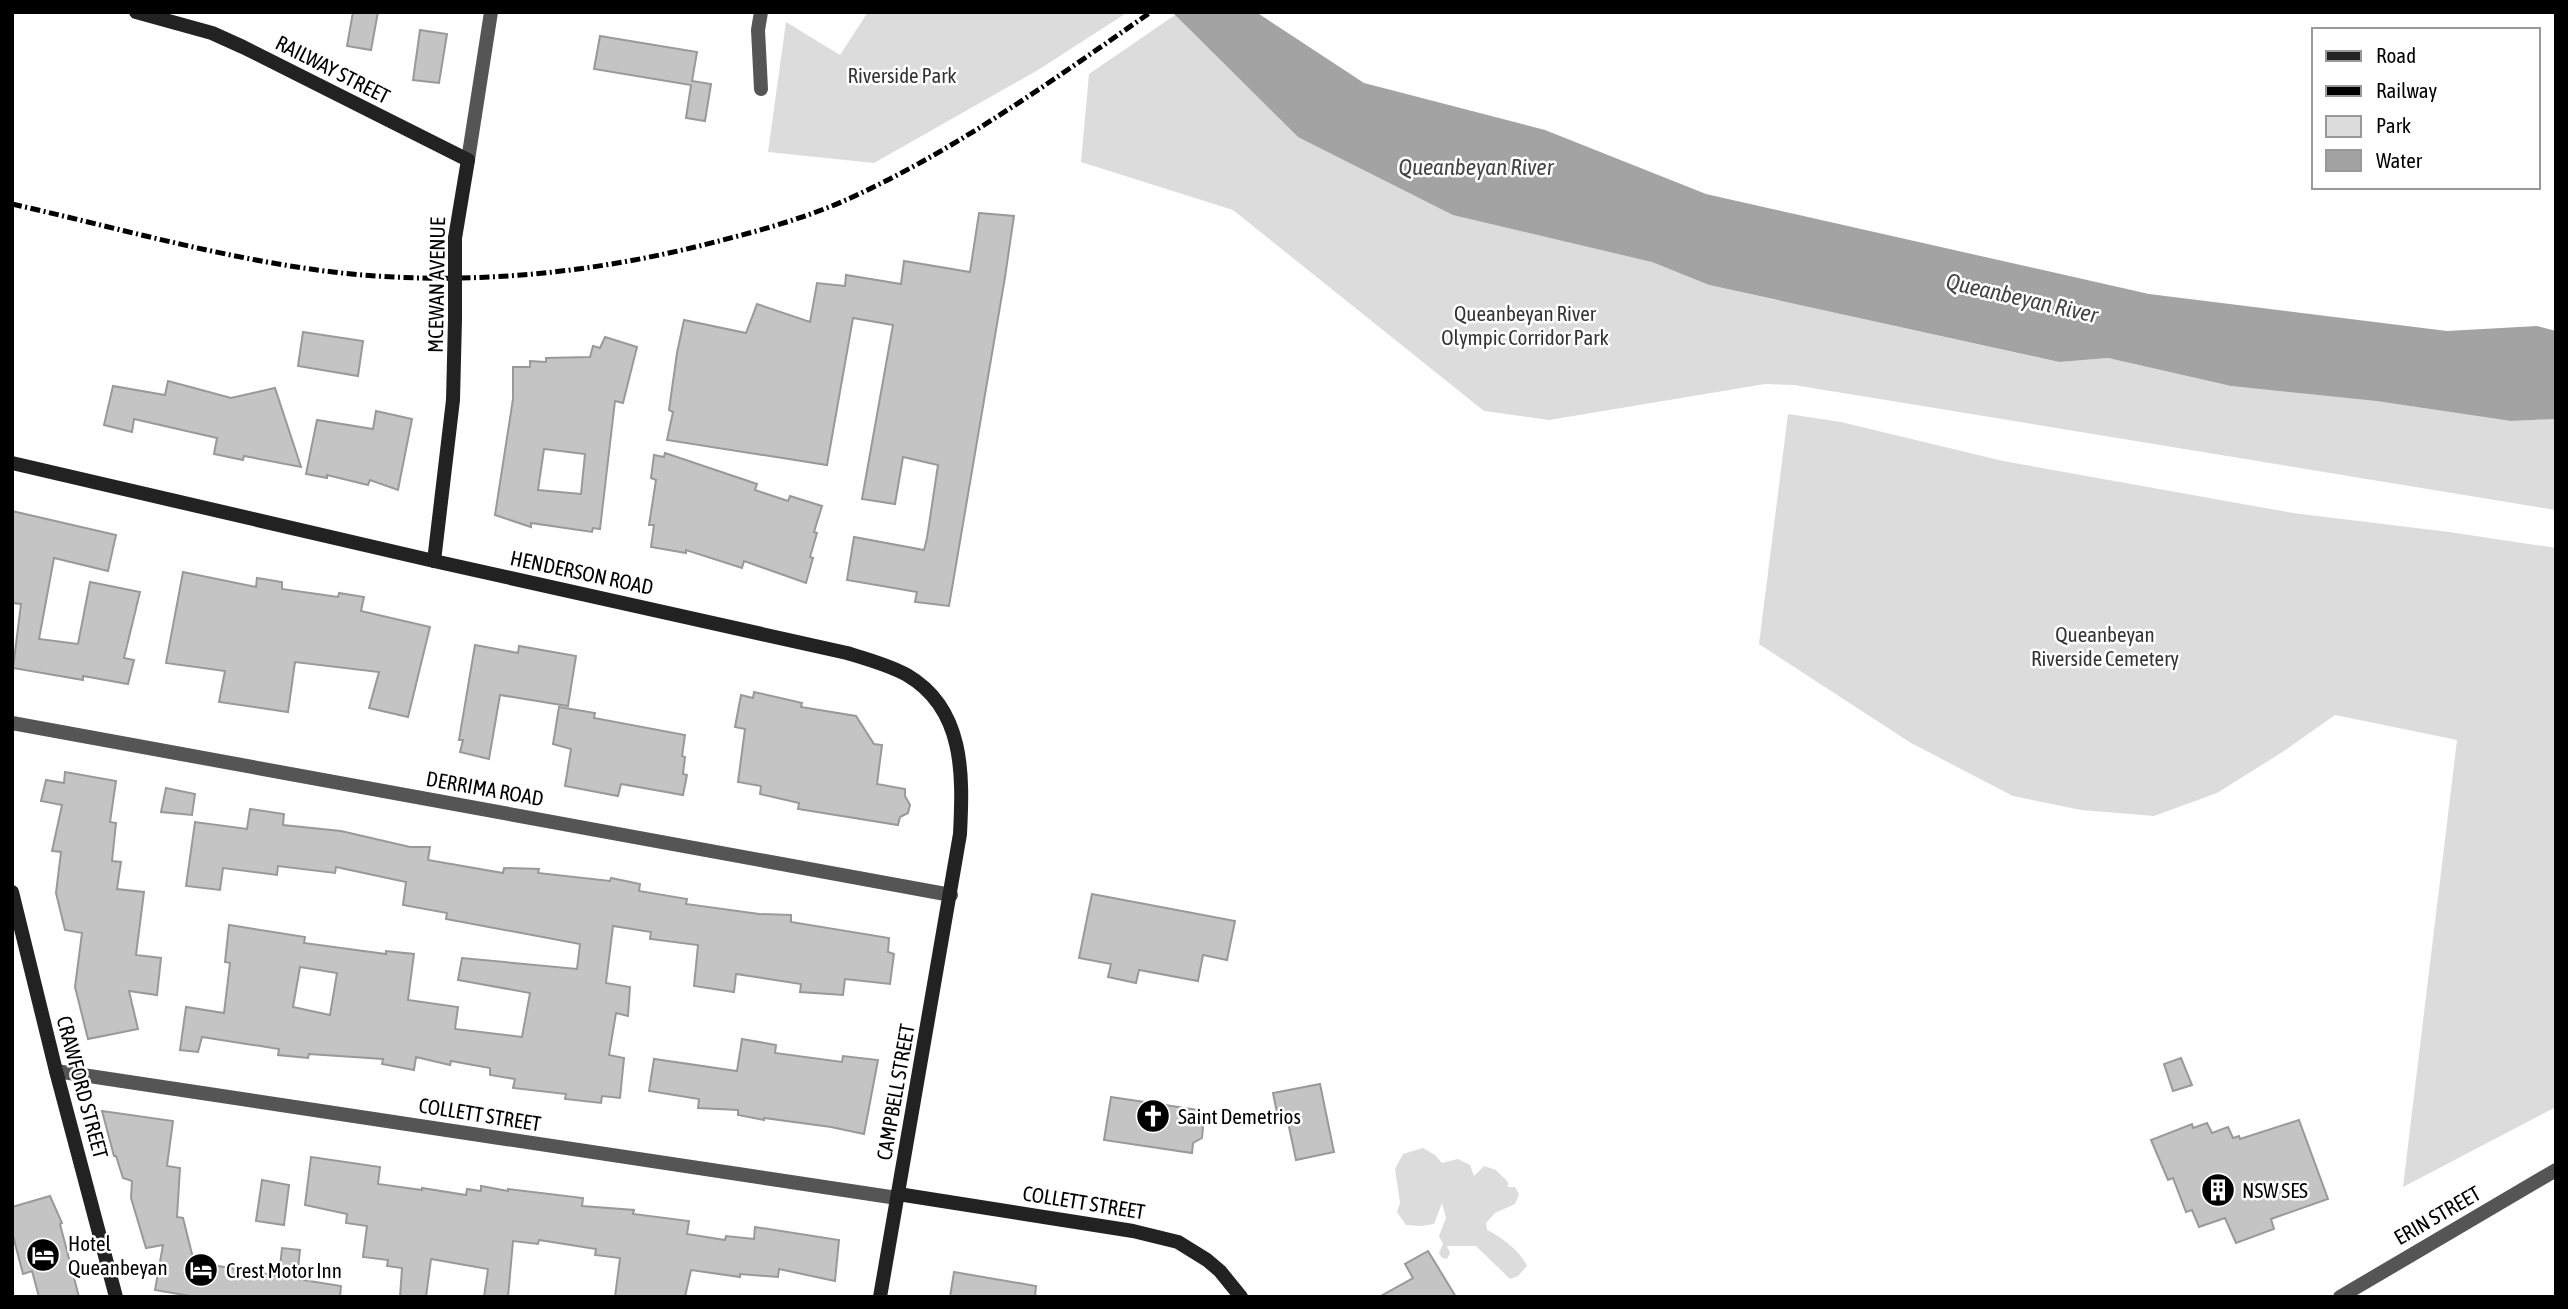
<svg xmlns="http://www.w3.org/2000/svg" width="2568" height="1309" viewBox="0 0 2568 1309" font-family="'Asap Condensed',sans-serif">
<style>
.green{fill:#dcdcdc}
.water{fill:#a3a3a3}
.building{fill:#c4c4c4;stroke:#999;stroke-width:2;fill-rule:evenodd}
.lines{fill:none;stroke-linecap:round;stroke-linejoin:round}
.street{stroke:#555;stroke-width:14}
.secondary{stroke:#222;stroke-width:14}
.rail{stroke:#000;stroke-width:5;stroke-dasharray:10 3.5 2 3.5;stroke-linecap:butt}
.secondary-bridge{stroke:#222;stroke-width:14}
.labels{text-anchor:middle;dominant-baseline:central;stroke-width:5;stroke-linejoin:round;paint-order:stroke}
.street-label{font-size:21px;fill:#000;stroke:#fff}
.park-label{font-size:21px;fill:#333;stroke:#fff}
.poi-label{font-size:21px;fill:#000;stroke:#fff;text-anchor:start}
.water-label{font-size:23px;font-style:italic;fill:#444;stroke:#fff}
</style>
<rect width="100%" height="100%" fill="#fff"/>
<g class="green">
<polygon points="868,12 1128,12 1038,70 874,163 768,152 786,22 840,55"/>
<polygon points="1175,15 1298,137 1652,262 1709,285 2058,362 2108,358 2231,386 2376,401 2511,421 2556,419 2556,510 1794,385 1765,384 1549,420 1484,411 1233,210 1081,162 1089,74"/>
<polygon points="1788,414 1841,422 2003,461 2293,513 2449,532 2556,548 2556,1107 2403,1187 2457,740 2335,715 2284,751 2217,793 2154,816 2081,810 2013,796 1911,743 1759,644"/>
<path d="M 1423,1148 L 1435,1155 L 1442,1163 L 1458,1159 L 1470,1165 L 1474,1176 L 1484,1166 L 1496,1170 L 1508,1182 L 1508,1187 L 1515,1187 L 1519,1194 L 1515,1204 L 1495,1213 L 1486,1223 L 1487,1230 C 1502,1237 1520,1251 1527,1266 L 1518,1276 L 1510,1279 L 1476,1246 L 1447,1246 L 1450,1253 L 1447,1259 L 1442,1258 L 1439,1253 L 1443,1244 L 1439,1236 L 1446,1218 L 1442,1203 L 1434,1224 L 1421,1226 L 1406,1225 L 1397,1212 L 1400,1203 L 1395,1169 L 1403,1154 Z"/>
</g>
<polygon class="water" points="1172,12 1256,12 1364,83 1545,130 1706,194 2149,294 2447,331 2537,326 2556,331 2556,419 2511,421 2376,401 2231,386 2108,358 2059,362 1709,285 1652,262 1453,215 1298,137"/>
<g class="building">
<polygon points="353,12 378,12 371,50 347,46"/>
<polygon points="420,30 447,34 439,83 413,80"/>
<polygon points="600,36 697,52 692,81 711,84 705,121 686,118 691,85 594,69"/>
<polygon points="979,213 1014,216 1005,277 949,606 915,602 917,592 847,580 854,537 924,550 927,538 938,465 903,457 895,504 862,499 893,325 853,318 827,465 667,440 673,412 669,410 677,353 684,320 746,333 757,304 810,322 817,283 845,286 846,275 901,284 904,261 970,272"/>
<polygon points="303,332 363,341 358,376 298,366"/>
<path d="M 605,337 L 637,347 L 623,403 L 615,401 L 600,529 L 593,528 L 592,532 L 531,523 L 531,527 L 495,515 L 513,399 L 513,367 L 530,367 L 530,361 L 546,362 L 546,358 L 590,357 L 593,346 L 600,348 ZM 544,449 L 585,454 L 581,494 L 538,490 Z"/>
<polygon points="168,381 231,398 275,388 301,467 244,456 243,460 214,454 217,438 134,419 132,432 104,425 113,386 165,395"/>
<polygon points="376,411 412,419 398,490 370,480 368,485 327,475 327,478 306,474 317,420 373,429"/>
<polygon points="665,453 757,484 755,490 788,501 790,496 822,506 814,532 817,533 810,557 813,558 806,583 744,561 742,568 686,550 686,553 651,547 654,525 649,525 656,480 651,478 654,455 664,457"/>
<polygon points="12,511 116,535 108,571 54,558 39,639 78,644 90,582 140,592 124,658 134,660 128,684 83,676 83,680 13,668 21,604 12,603"/>
<polygon points="183,572 256,587 257,578 282,582 282,589 338,597 339,593 364,597 361,611 430,627 408,717 369,708 379,672 295,662 288,712 219,702 225,671 166,663"/>
<polygon points="475,645 518,653 519,646 576,656 568,706 500,695 489,759 460,752 463,740 459,740"/>
<polygon points="754,692 802,703 801,707 856,716 874,744 882,745 877,784 905,789 905,796 910,805 908,813 900,817 898,825 798,809 799,803 760,794 761,786 738,782 745,729 735,727 741,695 753,698"/>
<polygon points="559,707 595,713 594,718 685,735 682,756 685,757 683,774 687,775 683,795 621,784 618,796 565,786 571,749 553,744"/>
<polygon points="65,772 116,781 110,822 116,823 112,861 121,862 117,889 144,892 136,955 161,958 157,995 129,991 138,1029 88,1039 75,987 82,933 65,930 56,893 61,852 52,851 62,805 41,801 46,780 64,783"/>
<polygon points="166,788 195,794 192,815 161,812"/>
<path d="M 250,809 L 284,814 L 283,825 L 341,831 L 410,847 L 430,847 L 428,860 L 503,873 L 504,868 L 539,869 L 538,873 L 610,881 L 611,878 L 640,884 L 639,891 L 687,899 L 686,904 L 759,914 L 791,915 L 791,922 L 889,938 L 888,952 L 894,954 L 890,984 L 845,979 L 843,995 L 800,992 L 801,984 L 736,974 L 734,992 L 694,986 L 698,945 L 650,939 L 651,932 L 613,926 L 606,983 L 630,987 L 628,1016 L 616,1013 L 609,1055 L 624,1058 L 620,1098 L 602,1096 L 601,1103 L 565,1099 L 566,1094 L 513,1088 L 515,1079 L 490,1075 L 490,1068 L 451,1061 L 450,1065 L 416,1057 L 414,1070 L 382,1064 L 383,1059 L 309,1054 L 308,1058 L 278,1055 L 279,1049 L 202,1037 L 198,1052 L 180,1050 L 186,1007 L 224,1013 L 230,963 L 225,962 L 229,925 L 305,937 L 304,943 L 386,954 L 386,951 L 414,954 L 408,1000 L 458,1007 L 455,1029 L 522,1037 L 530,993 L 458,980 L 462,958 L 577,969 L 580,944 L 446,919 L 447,913 L 403,905 L 406,882 L 336,867 L 335,873 L 278,866 L 277,875 L 223,868 L 220,890 L 186,886 L 195,822 L 247,829 ZM 300,967 L 337,973 L 330,1015 L 293,1007 Z"/>
<polygon points="1092,894 1235,921 1227,960 1203,955 1198,981 1139,970 1136,983 1108,977 1111,964 1079,958"/>
<polygon points="742,1039 776,1045 775,1053 842,1062 843,1056 878,1060 864,1134 831,1127 764,1118 764,1120 738,1115 738,1110 698,1108 699,1099 649,1091 654,1059 737,1071"/>
<polygon points="2181,1058 2192,1085 2173,1091 2164,1064"/>
<polygon points="1320,1084 1334,1152 1296,1160 1288,1122 1279,1123 1273,1093"/>
<polygon points="1111,1097 1199,1110 1197,1121 1203,1127 1202,1138 1193,1143 1192,1153 1104,1140"/>
<polygon points="102,1111 173,1121 167,1166 180,1168 177,1217 183,1218 194,1262 279,1276 282,1248 300,1250 297,1279 341,1286 340,1297 196,1297 155,1290 163,1245 146,1248 131,1198 132,1181 123,1178 116,1156 114,1156"/>
<polygon points="2299,1120 2328,1199 2271,1219 2274,1229 2236,1243 2225,1218 2199,1227 2192,1210 2186,1212 2173,1178 2168,1180 2151,1140 2192,1124 2193,1128 2207,1123 2212,1133 2228,1127 2233,1138 2239,1136 2240,1139"/>
<polygon points="311,1157 380,1167 378,1184 422,1190 422,1188 466,1195 467,1189 481,1191 481,1186 508,1191 508,1189 583,1198 582,1206 634,1210 633,1214 689,1221 687,1234 725,1240 726,1236 754,1239 755,1227 839,1240 835,1281 779,1269 778,1277 740,1274 740,1277 691,1270 685,1297 615,1297 620,1258 595,1255 596,1249 539,1240 538,1244 513,1241 508,1297 484,1297 488,1269 431,1259 426,1297 400,1297 402,1268 387,1266 388,1260 363,1257 367,1226 346,1223 347,1214 305,1205"/>
<polygon points="262,1180 289,1185 284,1225 256,1221"/>
<polygon points="50,1196 62,1223 60,1224 79,1297 39,1297 32,1271 23,1274 12,1232 12,1207"/>
<polygon points="1428,1251 1456,1297 1379,1297 1413,1278 1405,1264"/>
<polygon points="954,1272 1036,1286 1035,1297 950,1297"/>
</g>
<g class="lines">
<g class="street">
<polyline points="761,12 758,30 761,89"/>
<polyline points="468,160 491,12"/>
<polyline points="12,723 951,895"/>
<polyline points="56,1071 897,1198"/>
<polyline points="2340,1297 2556,1170"/>
</g>
<g class="secondary">
<polyline points="136,12 212,33 243,47 468,160 455,238"/>
<path d="M 12,463 L 434,561 L 847,653 C 867,659 889,665 907,675 C 965,709 963,775 960,834 L 880,1297"/>
<polyline points="434,561 453,400 455,319"/>
<polyline points="12,892 56,1071 116,1297"/>
<polyline points="898,1194 1133,1231 1178,1242 1207,1260 1220,1271 1241,1297"/>
</g>
<path class="rail" d="M 12,204 C 118,228 225,259 333,272 C 463,287 593,274 719,241 C 762,230 805,218 846,200 C 955,151 1053,80 1151,12"/>
<polyline class="secondary-bridge" points="455,238 455,319"/>
</g>
<defs>
<g id="church-disc" transform="scale(1.75)"><circle r="9.5" fill="#000" stroke="#fff"/><path d="M-1.2-6h2.4v3.5h3.3v2.4h-3.3V6h-2.4V-.1h-3.3v-2.4h3.3Z" fill="#fff"/></g>
<g id="building-disc" transform="scale(1.75)"><circle r="9.5" fill="#000" stroke="#fff"/><path d="M-4-6H4V6H1V3H-1V6H-4ZM-2.5-4.3h1.7v1.8h-1.7ZM.8-4.3h1.7v1.8H.8ZM-2.5-1h1.7V.8h-1.7ZM.8-1h1.7V.8H.8Z" fill="#fff"/></g>
<g id="hotel-disc" transform="scale(1.75)"><circle r="9.5" fill="#000" stroke="#fff"/><path d="M-6-4.5h1.5V1H6V5H4.5V3h-9V5H-6ZM-4 0a1.8 1.8 0 1 1 3.6 0ZM.5 0V-2.5h3Q6-2.5 6 0Z" fill="#fff"/></g>
</defs>
<g fill-rule="evenodd">
<use href="#church-disc" x="1153" y="1116"/>
<use href="#building-disc" x="2218" y="1190"/>
<use href="#hotel-disc" x="43" y="1255"/>
<use href="#hotel-disc" x="201" y="1270"/>
</g>
<g class="labels">
<g class="street-label">
<text transform="translate(333 69) rotate(27)">RAILWAY STREET</text>
<text transform="translate(436 285) rotate(-89)">MCEWAN AVENUE</text>
<text transform="translate(582 572) rotate(12)">HENDERSON ROAD</text>
<text transform="translate(485 788) rotate(10)">DERRIMA ROAD</text>
<text transform="translate(83 1087) rotate(75)">CRAWFORD STREET</text>
<text transform="translate(895 1092) rotate(-80)">CAMPBELL STREET</text>
<text transform="translate(480 1114) rotate(9)">COLLETT STREET</text>
<text transform="translate(1084 1202) rotate(9)">COLLETT STREET</text>
<text transform="translate(2437 1215) rotate(-30)">ERIN STREET</text>
</g>
<g class="park-label">
<text x="902" y="75">Riverside Park</text>
<text x="1525" y="313">Queanbeyan River<tspan x="1525" dy="24">Olympic Corridor Park</tspan></text>
<text x="2105" y="634">Queanbeyan<tspan x="2105" dy="24">Riverside Cemetery</tspan></text>
</g>
<g class="poi-label">
<text x="1178" y="1116">Saint Demetrios</text>
<text x="2242" y="1190">NSW SES</text>
<text x="68" y="1243">Hotel<tspan x="68" dy="24">Queanbeyan</tspan></text>
<text x="226" y="1270">Crest Motor Inn</text>
</g>
<g class="water-label">
<text x="1476" y="167">Queanbeyan River</text>
<text transform="translate(2022 298) rotate(13)">Queanbeyan River</text>
</g>
</g>
<rect width="2568" height="1309" fill="none" stroke="#000000" stroke-width="28"/>
<rect x="2312" y="28" width="228" height="161" fill="#ffffff" stroke="#999999" stroke-width="2"/>
<rect x="2326" y="51" width="35" height="10" fill="#222222" stroke="#999999" stroke-width="2"/>
<text x="2376" y="63" font-size="21" fill="#000000">Road</text>
<rect x="2326" y="86" width="35" height="10" fill="#000000" stroke="#999999" stroke-width="2"/>
<text x="2376" y="98" font-size="21" fill="#000000">Railway</text>
<rect x="2326" y="116" width="35" height="21" fill="#dcdcdc" stroke="#999999" stroke-width="2"/>
<text x="2376" y="133" font-size="21" fill="#000000">Park</text>
<rect x="2326" y="150" width="35" height="21" fill="#a3a3a3" stroke="#999999" stroke-width="2"/>
<text x="2376" y="168" font-size="21" fill="#000000">Water</text>
</svg>
